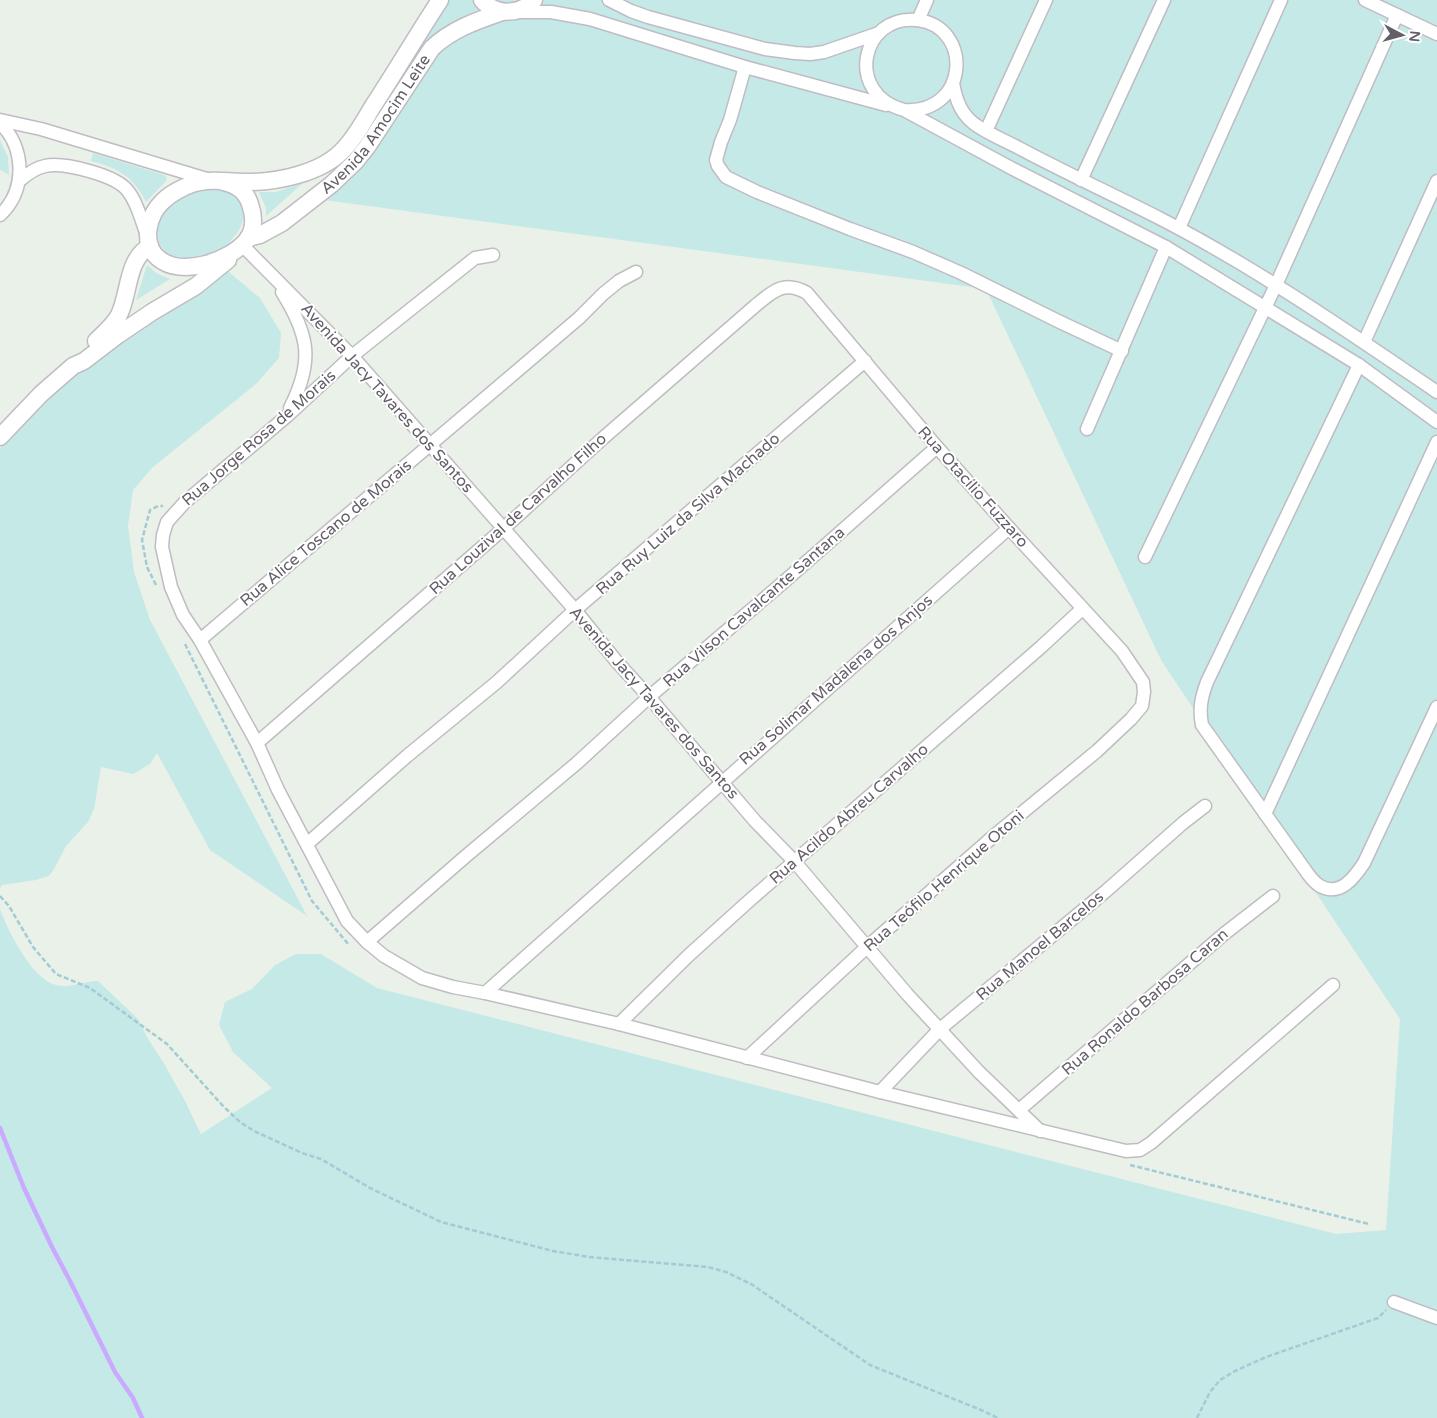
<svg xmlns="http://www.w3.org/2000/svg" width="1437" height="1418" viewBox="0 0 1437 1418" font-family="'Varela Round',sans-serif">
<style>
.green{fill:#c4e9e7}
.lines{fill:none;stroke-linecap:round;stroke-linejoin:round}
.stream{stroke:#c9aaff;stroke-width:4.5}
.minor-casing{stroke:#c0bcc3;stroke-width:15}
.tertiary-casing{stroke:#c0bcc3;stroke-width:19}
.path{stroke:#a2cbd5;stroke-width:2.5;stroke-dasharray:5 2.5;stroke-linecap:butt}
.minor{stroke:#fff;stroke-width:12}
.tertiary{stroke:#fff;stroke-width:16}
.labels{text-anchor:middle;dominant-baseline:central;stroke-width:4;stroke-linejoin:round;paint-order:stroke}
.street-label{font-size:16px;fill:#635f68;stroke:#fff}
</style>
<rect width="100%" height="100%" fill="#eaf1e8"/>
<g class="green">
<path d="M 447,0 L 1437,0 L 1437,1418 L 0,1418 L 0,909 C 8,931 32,979 56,985 C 69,989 85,981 98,981 L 138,1019 L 148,1039 L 163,1062 L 184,1099 L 201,1134 L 272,1088 L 233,1052 L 219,1025 L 225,1002 L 252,989 L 275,965 L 296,954 L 321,954 L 377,988 L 1336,1234 L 1386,1230 L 1400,1019 L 1161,660 L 986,289 L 317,199 L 358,141 Z"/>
<polygon points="0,140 8,157 9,175 0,170"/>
<path d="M 93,153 L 164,175 L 167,178 L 166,181 L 146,202 C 133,176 118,168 91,161 Z"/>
<polygon points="303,183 266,216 266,208 259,192 276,192"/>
<path d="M 214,189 C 278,196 227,273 175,257 C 148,248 156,216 174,202 C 186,194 200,191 214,189 Z"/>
<polygon points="147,265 156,273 170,279 136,300"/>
<polygon points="224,268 260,298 281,333 279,358 256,384 153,467 133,490 128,526 134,572 150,620 307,916 210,850 157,753 150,764 133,774 101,767 94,809 88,822 66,846 54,869 49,876 36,880 2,885 0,888 0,448 98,350"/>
</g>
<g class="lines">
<polyline class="stream" points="0,1128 24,1188 52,1247 70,1281 115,1372 133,1398 142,1418"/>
<g class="minor-casing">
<g id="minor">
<polyline points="609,0 631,11 648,17 765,49 795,53 810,54 824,52 879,33"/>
<polyline points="1365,0 1437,34"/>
<polyline points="517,12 551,12 590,19 745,67 886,105"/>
<polyline points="918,20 927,0"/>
<polyline points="745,67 730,120 721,142 716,160 718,166 726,177 757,192 850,229 913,252 961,273 1060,322 1122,351"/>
<path d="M 953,83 C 956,101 962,117 979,127 C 991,135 1006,141 1019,148 C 1066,173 1114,195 1161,219 C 1258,269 1347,331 1437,392"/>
<path d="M 904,110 C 970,114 973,26 917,20 C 861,14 844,94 904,110 L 1013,169 L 1166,247 L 1359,365 L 1437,422"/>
<polyline points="0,120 41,129 210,180"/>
<path d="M 0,123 C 25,147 27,190 0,215"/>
<polyline points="986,131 1046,0"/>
<polyline points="1081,180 1164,0"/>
<path d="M 19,181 C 27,174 35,168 45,166 C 64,162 116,175 128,191 C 139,205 141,222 148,237"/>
<polyline points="1179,228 1281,0"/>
<polyline points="242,245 352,356 575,610 617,662 649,697 755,821 794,861 907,994 979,1072 1040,1131"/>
<polyline points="493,255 475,258 352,356 287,416 185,502 167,522 163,535 162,547 171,587 183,615 200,640 257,743 278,790 347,921 367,942 384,956 422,978 453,987 485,993 619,1024 880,1092 1126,1151 1140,1150 1151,1143 1333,985"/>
<path d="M 282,292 C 309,335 314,361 290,408"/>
<polyline points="1364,342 1437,181"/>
<path d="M 1359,365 L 1207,682 C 1201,698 1199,709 1202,725 L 1308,874 C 1311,878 1315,883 1320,886 C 1340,897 1354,878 1364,863 L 1437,707"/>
<polyline points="1087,429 1166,247"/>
<polyline points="1145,557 1276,285 1397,15"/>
<polyline points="200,640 524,365 579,318 603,294 619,281 636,272"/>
<path d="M 257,743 L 503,529 L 602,439 L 755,306 C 773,291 784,280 807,293 L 937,447 L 1009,528 L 1122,651 L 1143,682 L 1144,692 L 1142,706 L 1131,719 L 1097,751 L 995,835 L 867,947 L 747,1058"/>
<polyline points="1265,814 1437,442"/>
<polyline points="307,844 407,756 497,682 575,610 865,361"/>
<polyline points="367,942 466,856 577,763 649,697 786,580 937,447"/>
<polyline points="485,993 1009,528"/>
<polyline points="619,1024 689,955 750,900 1041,647 1082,609"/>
<polyline points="880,1092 940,1029 1106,891 1183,823 1205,806"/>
<polyline points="1019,1110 1224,934 1273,896"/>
<polyline points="1394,1302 1437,1318"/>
</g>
</g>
<g class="tertiary-casing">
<g id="tertiary">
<path d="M 482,0 C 496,16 520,15 534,0"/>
<path d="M 219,181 C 233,184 245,188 250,204 C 254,215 255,229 247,240 C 230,261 181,278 158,258 C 141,243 148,215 163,201 C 170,194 183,187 192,184 C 210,178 231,182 249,182 C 278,182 320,173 341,152 C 354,140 364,121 373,106 C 396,71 417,35 440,0"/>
<path id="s1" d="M 248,238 L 260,235 L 282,223 L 332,184 L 355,162 L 367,147 L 432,48 C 452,29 476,21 502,12"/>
<path d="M 96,341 C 104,333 114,325 119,315 C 130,293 126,260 150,246"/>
<polyline points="0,437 41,394 73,366 84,361 118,335 152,312 196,286 228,260"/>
</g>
</g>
<g class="path">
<polyline points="156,585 147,567 142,540 150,510 158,506 163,506"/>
<polyline points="185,644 312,901 349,945"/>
<polyline points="0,896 9,906 33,947 56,974 90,988 167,1044 223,1106 240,1122 254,1131 302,1153 321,1159 370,1188 441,1222 553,1251 589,1257 708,1267 726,1272 751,1284 870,1365 981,1410 998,1418"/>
<polyline points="1130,1165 1369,1224"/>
<polyline points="1197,1418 1210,1392 1220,1380 1235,1371 1266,1357 1378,1318 1386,1310"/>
</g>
<use href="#minor" class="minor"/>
<use href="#tertiary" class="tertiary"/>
</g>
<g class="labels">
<g class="street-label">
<text stroke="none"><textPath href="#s1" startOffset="175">Avenida Amocim Leite</textPath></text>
<text transform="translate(387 398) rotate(48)">Avenida Jacy Tavares dos Santos</text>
<text transform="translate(259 438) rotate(-41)">Rua Jorge Rosa de Morais</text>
<text transform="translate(973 487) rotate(48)">Rua Otacílio Fuzzaro</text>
<text transform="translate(518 514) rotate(-42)">Rua Louzival de Carvalho Filho</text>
<text transform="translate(688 514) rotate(-41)">Rua Ruy Luiz da Silva Machado</text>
<text transform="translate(326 533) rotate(-40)">Rua Alice Toscano de Morais</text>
<text transform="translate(754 607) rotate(-41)">Rua Vilson Cavalcante Santana</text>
<text transform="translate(836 680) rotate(-41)">Rua Solimar Madalena dos Anjos</text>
<text transform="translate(654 703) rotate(49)">Avenida Jacy Tavares dos Santos</text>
<text transform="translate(849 814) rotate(-41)">Rua Acildo Abreu Carvalho</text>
<text transform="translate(944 881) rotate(-41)">Rua Teófilo Henrique Otoni</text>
<text transform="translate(1040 946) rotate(-40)">Rua Manoel Barcelos</text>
<text transform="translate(1145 1002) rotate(-41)">Rua Ronaldo Barbosa Caran</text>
</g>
</g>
<g transform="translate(1402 35) rotate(96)" stroke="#ffffff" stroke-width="4" paint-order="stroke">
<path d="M0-4L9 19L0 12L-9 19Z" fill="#635f68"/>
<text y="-8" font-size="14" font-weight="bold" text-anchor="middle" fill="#635f68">N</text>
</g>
</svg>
